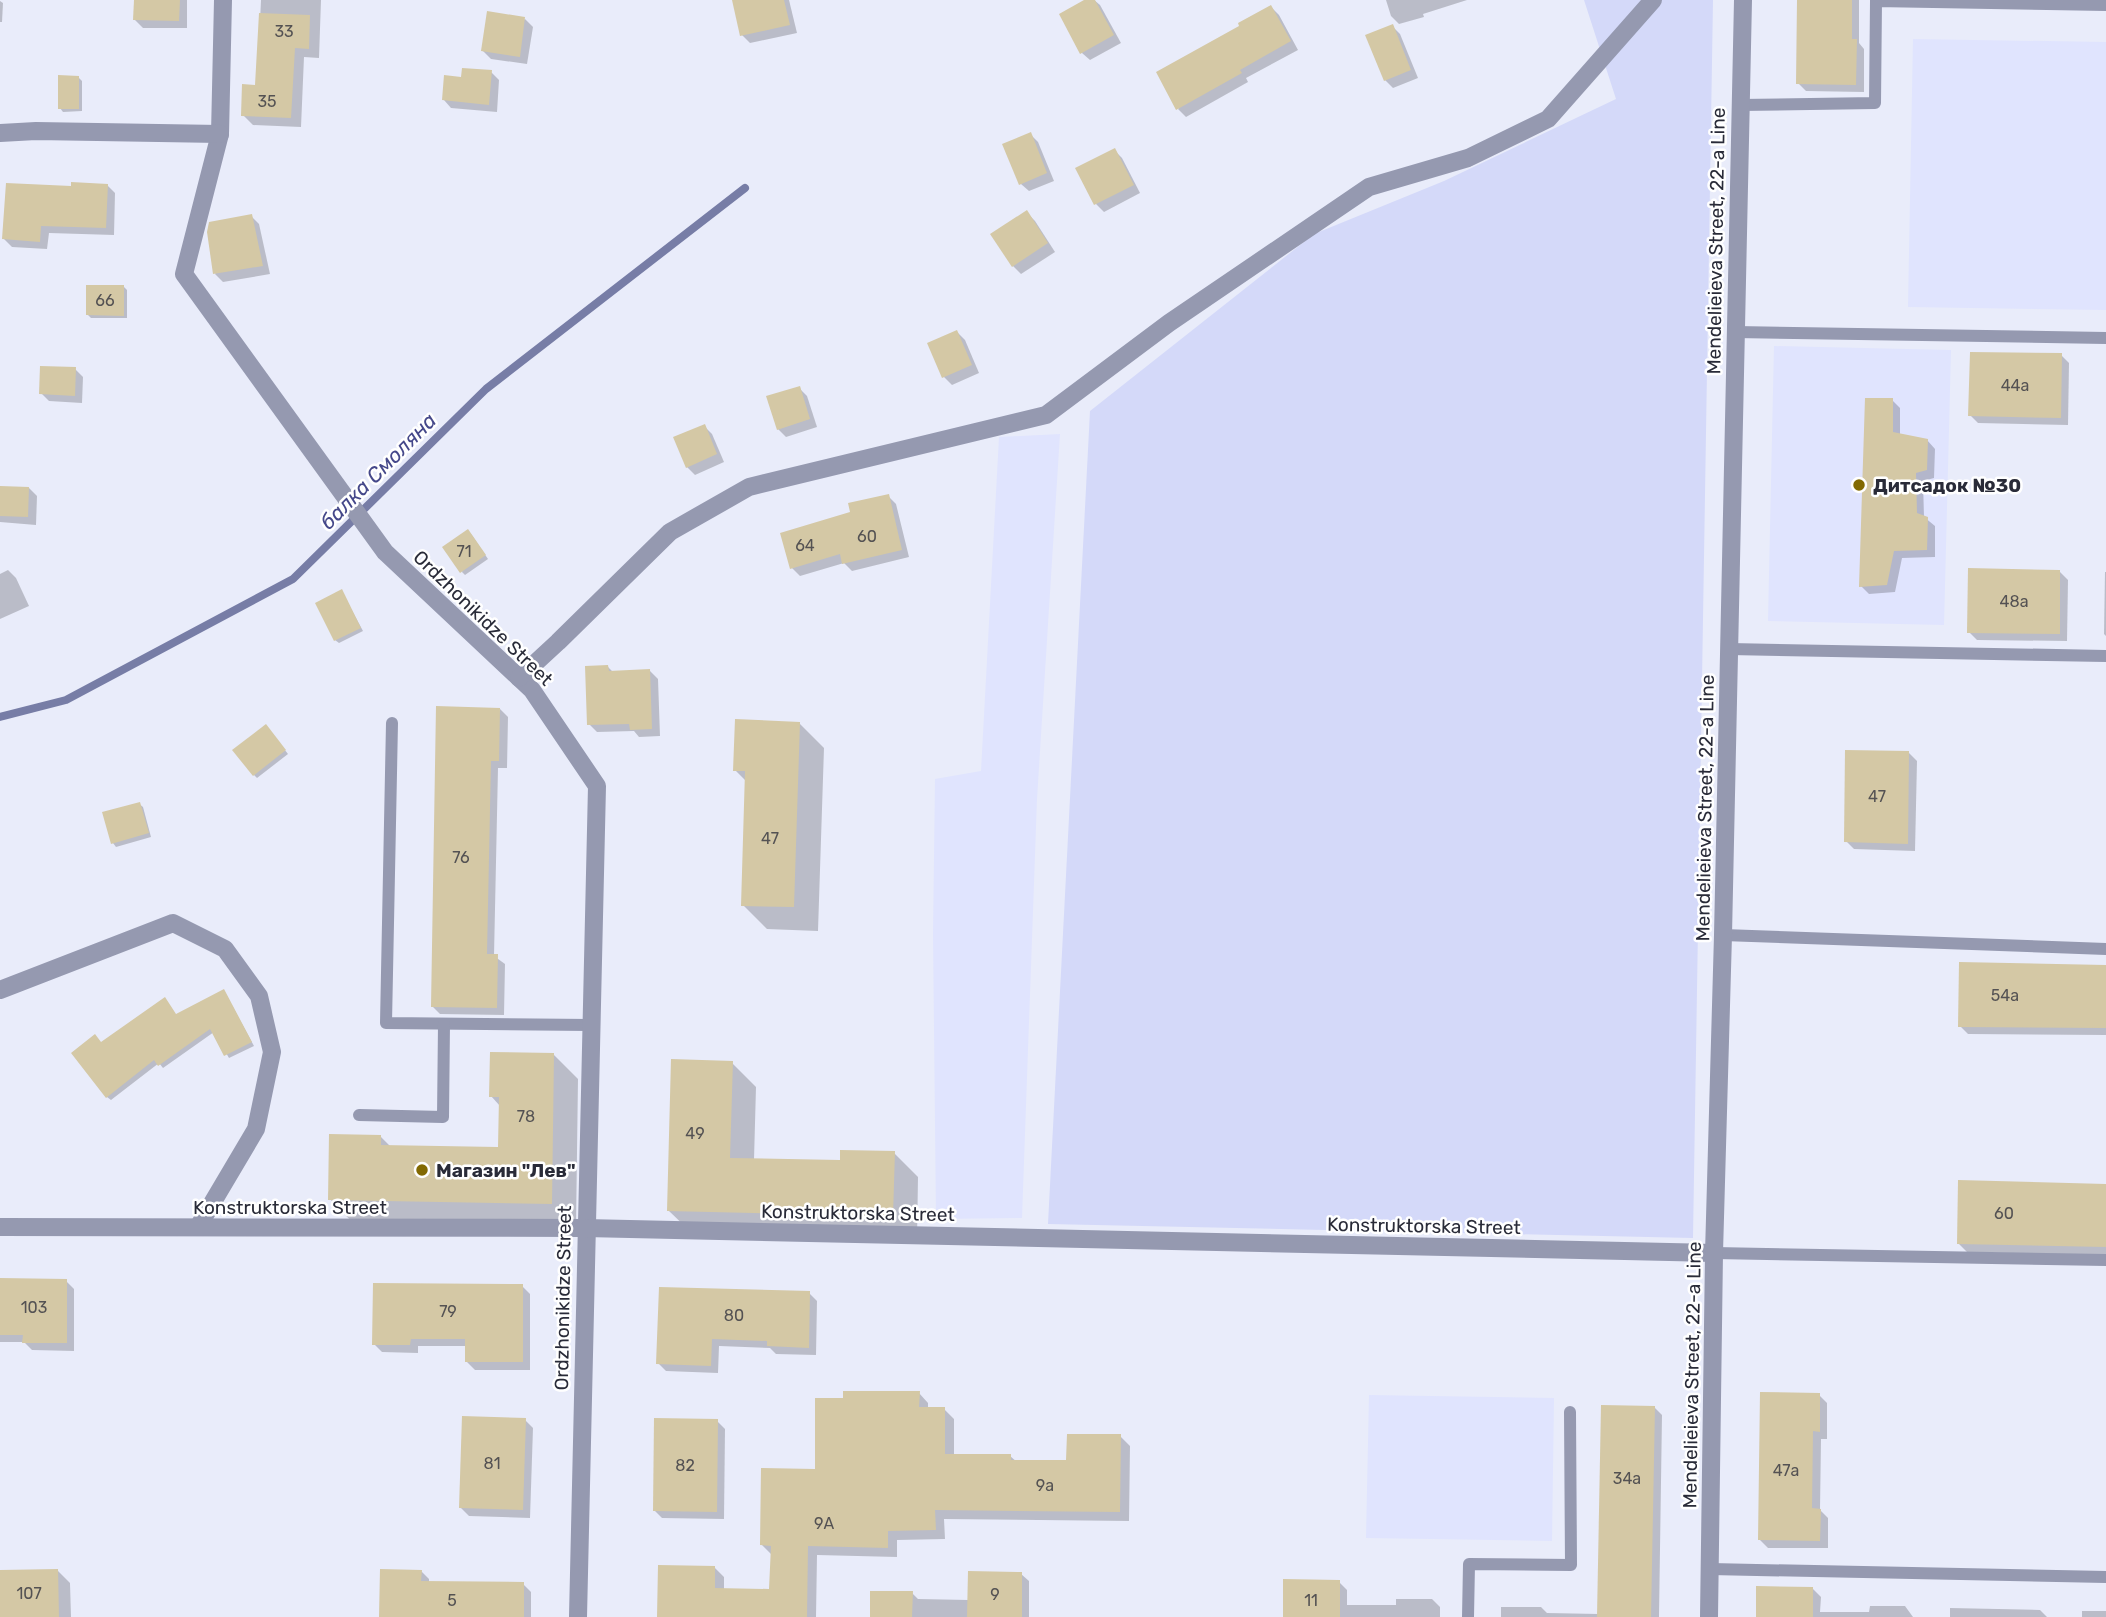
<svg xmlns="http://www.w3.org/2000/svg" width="2106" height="1617" viewBox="0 0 2106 1617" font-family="Rubik,sans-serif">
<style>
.built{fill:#e0e4fe}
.green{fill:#d4d9f9}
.shadow{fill:#0003}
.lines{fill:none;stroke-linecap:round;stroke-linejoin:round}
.stream{stroke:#777da6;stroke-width:8}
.building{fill:#d4c8a5}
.lane{stroke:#9599b0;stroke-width:12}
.street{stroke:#9599b0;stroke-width:18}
.poi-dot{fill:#826902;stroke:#fff;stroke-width:2.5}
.labels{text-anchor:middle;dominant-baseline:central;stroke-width:5;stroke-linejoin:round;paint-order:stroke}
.number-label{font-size:16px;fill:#545253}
.street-label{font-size:19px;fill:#292b38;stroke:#fff}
.poi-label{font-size:19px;font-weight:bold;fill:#292b38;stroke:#fff;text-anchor:start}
.water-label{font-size:21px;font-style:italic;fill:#45488a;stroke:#fff}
</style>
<rect width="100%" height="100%" fill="#e9ecfa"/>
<g class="built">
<polygon points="1913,39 2106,42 2106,310 1908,307"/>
<polygon points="1774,346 1951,350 1944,625 1768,621"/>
<polygon points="1060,434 1037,799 1022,1218 936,1219 933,934 935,779 981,771 999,437"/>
<polygon points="1369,1395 1554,1398 1552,1541 1366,1538"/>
</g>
<polygon class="green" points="1584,0 1713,0 1693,1238 1048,1224 1090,411 1314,234 1444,181 1616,99"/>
<g class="shadow">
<polygon points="135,0 187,0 187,28 143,28 135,20"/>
<polygon points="261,0 321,0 319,58 304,57 301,127 253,125 243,115 257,87"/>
<polygon points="742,0 789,0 797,33 750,43 742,35"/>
<polygon points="1087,0 1094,0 1100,5 1121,43 1090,60 1082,53"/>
<polygon points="1386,0 1467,0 1423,14 1424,17 1399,24 1391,16"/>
<polygon points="1799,0 1859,0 1859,43 1864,49 1864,92 1806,91 1798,83"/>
<polygon points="0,1 3,3 2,22 0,22"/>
<polygon points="1271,7 1279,15 1298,50 1246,78 1248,82 1186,117 1178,109 1242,26"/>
<polygon points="525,19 533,27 527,64 491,59 483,51"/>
<polygon points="1392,26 1400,34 1418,78 1393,88 1385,80"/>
<polygon points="491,72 499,80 497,112 451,108 444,100 463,78"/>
<polygon points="78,77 82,81 82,111 63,112 60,108"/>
<polygon points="1030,134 1038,142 1054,181 1029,191 1021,184"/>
<polygon points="1114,150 1122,158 1140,193 1104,212 1096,204"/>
<polygon points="107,185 115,193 114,235 49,233 47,249 12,247 4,239 73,188"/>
<polygon points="1027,213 1035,221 1055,252 1021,274 1013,266"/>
<polygon points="251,216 259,224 270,274 223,282 215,274"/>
<polygon points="124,287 127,290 127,318 91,318 88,315"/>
<polygon points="957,332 965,340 979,373 952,385 944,377"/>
<polygon points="2061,355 2069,363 2068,425 1978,423 1970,415"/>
<polygon points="75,369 83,377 82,403 49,401 41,393"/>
<polygon points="799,388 807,396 817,427 786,437 778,429"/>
<polygon points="1892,400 1900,408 1900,435 1927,440 1935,449 1934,478 1923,481 1924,517 1935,526 1935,557 1902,558 1895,592 1869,594 1861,586"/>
<polygon points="704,426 712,434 724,462 695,475 687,467"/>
<polygon points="0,487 29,488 37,496 36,525 0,522"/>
<polygon points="888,496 896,504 909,557 852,571 844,563 800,576 792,568 852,514"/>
<polygon points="471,534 488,559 465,575 462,572"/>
<polygon points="8,570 16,578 29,606 0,619 0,574"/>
<polygon points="2060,572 2068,580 2067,641 1977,640 1969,632"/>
<polygon points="2105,572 2106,572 2106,636 2104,634"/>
<polygon points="342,592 363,631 339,643 335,640"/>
<polygon points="608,667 613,672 650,671 658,679 660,736 639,737 634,731 597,732 589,724"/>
<polygon points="500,709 508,717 507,768 498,768 494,956 505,964 504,1015 440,1014 432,1006"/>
<polygon points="799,723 824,748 818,931 767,929 743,905 747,782 735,770"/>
<polygon points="269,730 288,754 257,778 254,775"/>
<polygon points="1909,753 1917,761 1915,851 1854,849 1846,841"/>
<polygon points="139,804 143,807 151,837 116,847 113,843"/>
<polygon points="2106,966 2106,1035 1968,1034 1960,1026"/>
<polygon points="224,991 254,1046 229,1058 214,1032 163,1068 159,1063 111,1100 107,1097 102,1044 177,1015"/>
<polygon points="554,1055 578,1079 576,1227 354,1224 330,1199 381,1137 391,1147 499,1149 500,1106 491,1096"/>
<polygon points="732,1063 756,1087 754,1160 842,1162 894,1153 918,1177 917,1240 694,1235 669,1211"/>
<polygon points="2106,1185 2106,1255 1967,1252 1959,1244"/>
<polygon points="0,1280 66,1281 74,1289 74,1351 32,1350 24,1342 0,1342"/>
<polygon points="522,1286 530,1294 530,1370 475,1370 467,1362 467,1346 418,1346 418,1353 382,1352 374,1344"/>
<polygon points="809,1293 817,1301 816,1355 776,1354 770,1348 719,1346 718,1373 666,1371 658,1363"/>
<polygon points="919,1393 928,1403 928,1409 944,1409 954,1419 954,1455 1010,1456 1017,1462 1068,1462 1120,1436 1130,1446 1129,1521 944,1519 945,1539 897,1540 897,1557 817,1555 816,1617 659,1617 714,1567 724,1577 724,1590 771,1591 772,1555 762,1545 817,1471 845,1400"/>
<polygon points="1819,1395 1827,1403 1827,1439 1821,1439 1820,1510 1828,1518 1828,1548 1768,1548 1760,1540"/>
<polygon points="1654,1407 1662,1415 1659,1617 1501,1617 1501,1607 1541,1607 1547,1613 1599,1614"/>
<polygon points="525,1420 533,1428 530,1518 469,1516 461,1508"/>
<polygon points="717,1421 725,1429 724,1519 662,1518 654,1510"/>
<polygon points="0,1571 58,1571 70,1583 71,1617 0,1617"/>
<polygon points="421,1571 429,1579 429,1583 523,1584 531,1592 531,1617 381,1617"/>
<polygon points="1021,1574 1029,1581 1029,1617 872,1617 912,1593 918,1599 969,1600"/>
<polygon points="1339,1582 1347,1590 1347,1605 1396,1605 1396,1599 1432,1599 1440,1607 1440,1617 1284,1617"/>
<polygon points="1813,1589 1821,1597 1820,1612 1869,1612 1870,1606 1905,1606 1913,1617 1758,1617"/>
<polygon points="1950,1608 2040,1610 2047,1617 1950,1617"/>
<rect x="2082" y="1611" width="24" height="6"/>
</g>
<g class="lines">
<polyline class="stream" points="0,717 66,700 293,579 486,389 745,188"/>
</g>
<g class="building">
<polygon points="134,0 180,0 179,21 133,20"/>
<polygon points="732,0 784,0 790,25 740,36"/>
<polygon points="1084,0 1095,0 1114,35 1080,54 1059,14"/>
<polygon points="1797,0 1852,0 1852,39 1857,39 1856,85 1796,84"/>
<polygon points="1271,5 1291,41 1240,70 1242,73 1176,110 1156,72 1239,26 1238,23"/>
<polygon points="487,11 525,17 520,57 481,51"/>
<polygon points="259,13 310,15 309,49 295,48 291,118 241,116 242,84 255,85"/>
<polygon points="1393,24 1411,70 1384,81 1365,35"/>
<polygon points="462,68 492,70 489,105 442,100 444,75 461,77"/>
<polygon points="58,75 79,76 79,109 58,109"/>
<polygon points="1031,132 1047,173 1019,185 1002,144"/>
<polygon points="1115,148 1134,185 1094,205 1075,168"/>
<polygon points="71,182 108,184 106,228 41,226 40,242 2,239 6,183 71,186"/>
<polygon points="1027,210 1048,243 1012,267 990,234"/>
<polygon points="252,214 263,266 213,274 207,232 209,222"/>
<polygon points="86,285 124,285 124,316 86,315"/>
<polygon points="957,330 972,365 942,378 927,343"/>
<polygon points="1970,352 2062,353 2061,418 1968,416"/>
<polygon points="40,366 76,367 75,396 39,394"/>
<polygon points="800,386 810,419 777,430 766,396"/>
<polygon points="1865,398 1893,398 1893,432 1928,439 1927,470 1916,473 1917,513 1928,517 1927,550 1894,551 1887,585 1859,587"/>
<polygon points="705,424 717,454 686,468 673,437"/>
<polygon points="0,486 29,487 28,517 0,516"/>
<polygon points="889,494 902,550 842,564 840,554 790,569 780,533 850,512 848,503"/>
<polygon points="468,529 486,555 460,573 442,547"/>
<polygon points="1968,568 2060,570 2060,634 1967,633"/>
<polygon points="342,589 361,628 334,641 315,603"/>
<polygon points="608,665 609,671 650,669 652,729 630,730 629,724 587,725 585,666"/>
<polygon points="436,706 500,708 499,761 491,761 487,954 498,954 497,1008 431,1007"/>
<polygon points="735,719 800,722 794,907 741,906 745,771 733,771"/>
<polygon points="266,724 286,750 253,776 232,750"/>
<polygon points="1845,750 1909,751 1908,844 1844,842"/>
<polygon points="140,802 149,833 111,844 102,812"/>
<polygon points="1959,962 2106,965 2106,1028 1958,1027"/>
<polygon points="224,989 252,1042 224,1056 210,1029 158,1066 154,1060 106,1098 71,1053 95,1034 101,1042 165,997 176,1014"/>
<polygon points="490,1052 554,1053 552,1204 328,1200 329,1134 381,1135 381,1145 498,1147 499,1097 489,1097"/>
<polygon points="671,1059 733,1061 730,1158 840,1160 840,1150 895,1151 893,1216 667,1211"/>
<polygon points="1958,1180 2106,1184 2106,1247 1957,1244"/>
<polygon points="0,1278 67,1279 67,1343 22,1343 23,1335 0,1335"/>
<polygon points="373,1283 523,1284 523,1362 465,1362 465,1339 411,1339 410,1345 372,1345"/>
<polygon points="659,1287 810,1291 809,1348 767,1346 767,1341 712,1339 711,1366 656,1364"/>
<polygon points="843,1391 920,1391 919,1407 945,1407 945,1454 1011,1454 1011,1460 1066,1460 1067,1434 1121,1434 1120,1512 935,1510 936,1530 888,1531 888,1548 808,1546 807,1617 657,1617 658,1565 715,1566 715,1588 769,1589 771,1546 760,1545 761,1468 815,1469 815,1398 843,1398"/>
<polygon points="1760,1392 1820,1393 1820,1432 1813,1431 1812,1508 1821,1509 1820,1541 1758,1540"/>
<polygon points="1601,1405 1655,1406 1651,1617 1597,1617"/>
<polygon points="462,1416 526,1418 523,1510 459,1508"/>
<polygon points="654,1418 718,1419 717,1512 653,1511"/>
<polygon points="58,1569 59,1617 0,1617 0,1570"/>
<polygon points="380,1569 422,1570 421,1581 524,1582 524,1617 379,1617"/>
<polygon points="968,1571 1022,1572 1022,1617 967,1617"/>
<polygon points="1283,1579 1340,1580 1340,1617 1283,1617"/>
<polygon points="1756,1586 1813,1587 1813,1617 1756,1617"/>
<polygon points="870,1591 913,1591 912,1617 870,1617"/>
</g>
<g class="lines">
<g class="lane">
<polyline points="1740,105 1875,103 1876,1 2106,5"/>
<polyline points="1735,332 2106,338"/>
<polyline points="1729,649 2106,656"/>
<polyline points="392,723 386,1023 590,1025"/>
<polyline points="1723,935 2106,949"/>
<polyline points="359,1115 443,1117 444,1024"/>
<polyline points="1714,1253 2106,1260"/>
<polyline points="1710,1569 2106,1577"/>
<polyline points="1468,1617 1469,1564 1571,1565 1570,1412"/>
</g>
<g class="street">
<polyline points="223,0 220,134 184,274 385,552 532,690 597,786 578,1617"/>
<polyline points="0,133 36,131 220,134"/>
<polyline points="519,678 558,642 670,532 749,487 1046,415 1169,323 1369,187 1468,158 1548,119 1653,0"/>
<polyline points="0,990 173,923 225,949 259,996 272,1052 256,1129 198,1227"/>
<polyline points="0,1227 585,1228 1714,1253"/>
<polyline points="1709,1617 1714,1253 1723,935 1743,0"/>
</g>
</g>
<g class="poi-dot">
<circle cx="1859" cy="485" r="7"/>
<circle cx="422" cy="1170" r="7"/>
</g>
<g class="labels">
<g class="number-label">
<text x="284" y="31">33</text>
<text x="267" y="101">35</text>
<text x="105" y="300">66</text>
<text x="2015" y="385">44а</text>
<text x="867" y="536">60</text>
<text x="805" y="545">64</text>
<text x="464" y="551">71</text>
<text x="2014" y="601">48а</text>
<text x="1877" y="796">47</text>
<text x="770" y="838">47</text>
<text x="461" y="857">76</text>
<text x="2005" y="995">54а</text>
<text x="526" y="1116">78</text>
<text x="695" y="1133">49</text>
<text x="2004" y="1213">60</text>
<text x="34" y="1307">103</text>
<text x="448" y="1311">79</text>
<text x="734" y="1315">80</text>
<text x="492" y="1463">81</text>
<text x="685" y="1465">82</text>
<text x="1786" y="1470">47а</text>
<text x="1627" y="1478">34а</text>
<text x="1045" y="1485">9а</text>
<text x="824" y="1523">9А</text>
<text x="29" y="1593">107</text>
<text x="995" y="1594">9</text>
<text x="452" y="1600">5</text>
<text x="1311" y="1600">11</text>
</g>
<g class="street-label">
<text transform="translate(1716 241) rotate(-89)">Mendelieieva Street, 22-a Line</text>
<text transform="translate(483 618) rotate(44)">Ordzhonikidze Street</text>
<text transform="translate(1705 808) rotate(-89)">Mendelieieva Street, 22-a Line</text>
<text x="290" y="1207">Konstruktorska Street</text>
<text transform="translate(858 1213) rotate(1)">Konstruktorska Street</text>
<text transform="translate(1424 1226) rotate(1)">Konstruktorska Street</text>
<text transform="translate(563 1298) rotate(-89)">Ordzhonikidze Street</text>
<text transform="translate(1692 1375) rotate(-89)">Mendelieieva Street, 22-a Line</text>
</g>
<g class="poi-label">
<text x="1873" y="485">Дитсадок №30</text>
<text x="436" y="1170">Магазин "Лев"</text>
</g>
<g class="water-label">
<text transform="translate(378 471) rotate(-45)">балка Смоляна</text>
</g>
</g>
</svg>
